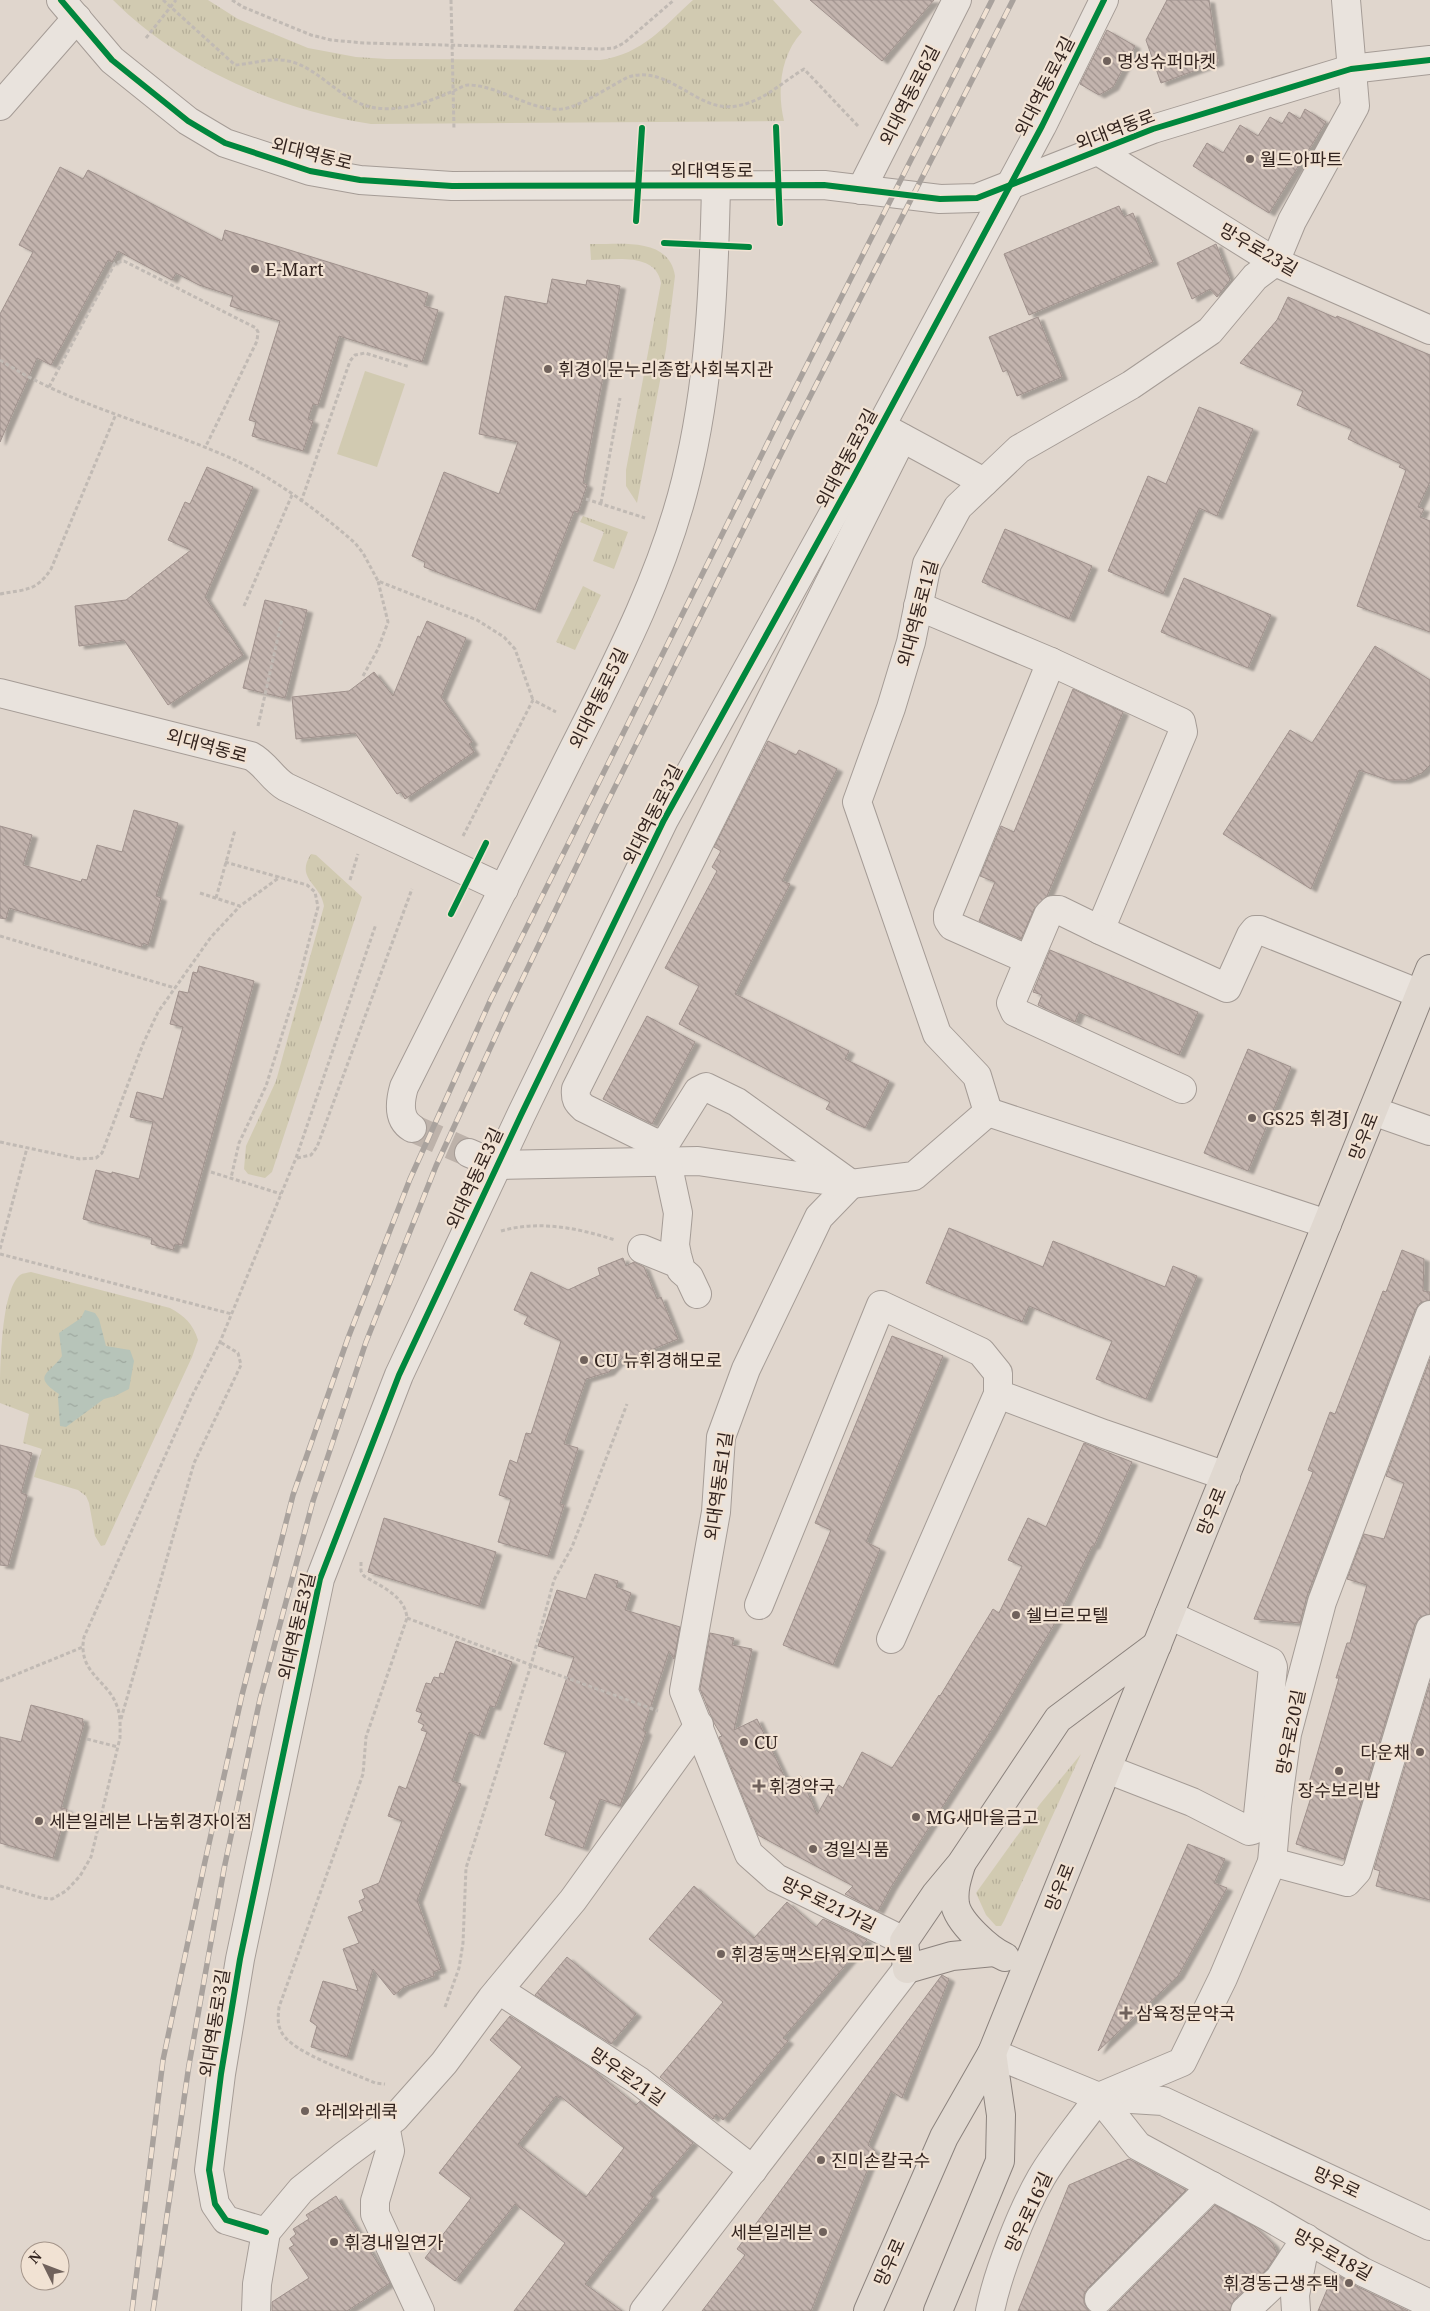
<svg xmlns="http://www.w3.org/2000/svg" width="1430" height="2311" viewBox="0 0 1430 2311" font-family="'Noto Serif','Noto Sans KR',serif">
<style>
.grass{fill:url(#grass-tufts)}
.pitch{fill:#d1cab1}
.water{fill:url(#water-ripples)}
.building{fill:url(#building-back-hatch);stroke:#a0928d;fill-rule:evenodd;filter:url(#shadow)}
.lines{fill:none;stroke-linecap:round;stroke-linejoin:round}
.minor-tunnel{stroke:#bdb2aa;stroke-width:28;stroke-dasharray:28 14;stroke-linecap:butt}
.minor-casing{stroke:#a59c96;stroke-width:30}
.major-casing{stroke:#8b827d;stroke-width:30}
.path{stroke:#c1bab4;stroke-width:3;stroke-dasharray:4 2.5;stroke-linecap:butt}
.minor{stroke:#e9e3dd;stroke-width:28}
.major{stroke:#e0d8d0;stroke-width:28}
.rail-casing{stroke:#a9a29d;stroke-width:5.5}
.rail{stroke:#f1e2d3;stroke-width:4;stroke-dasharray:11;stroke-linecap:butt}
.cycleway-casing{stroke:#f1e2d3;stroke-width:9}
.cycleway{stroke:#00873e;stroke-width:6}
.poi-dot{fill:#70625c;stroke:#f1e2d3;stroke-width:2}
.labels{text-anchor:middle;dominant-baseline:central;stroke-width:4.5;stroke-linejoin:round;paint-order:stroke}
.poi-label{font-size:18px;fill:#33241f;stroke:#f1e2d3;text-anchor:start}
.street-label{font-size:18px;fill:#33241f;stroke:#f1e2d3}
</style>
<defs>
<pattern id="grass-tufts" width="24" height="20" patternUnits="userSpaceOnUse" patternTransform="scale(1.25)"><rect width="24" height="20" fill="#d1cab1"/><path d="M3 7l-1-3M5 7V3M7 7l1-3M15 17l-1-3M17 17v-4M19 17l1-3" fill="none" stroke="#b4ad98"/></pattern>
<pattern id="water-ripples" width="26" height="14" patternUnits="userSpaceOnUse" patternTransform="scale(1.25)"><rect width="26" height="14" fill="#b7c4b9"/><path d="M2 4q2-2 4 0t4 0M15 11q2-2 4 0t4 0" fill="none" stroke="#9ea89f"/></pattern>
<pattern id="building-back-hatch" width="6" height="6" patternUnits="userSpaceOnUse" patternTransform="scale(1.25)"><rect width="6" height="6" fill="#c3b4ae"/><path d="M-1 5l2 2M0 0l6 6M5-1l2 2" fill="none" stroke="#9f928d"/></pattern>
<filter id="shadow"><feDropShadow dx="5.5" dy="3" stdDeviation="1" flood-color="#0004"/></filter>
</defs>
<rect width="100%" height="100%" fill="#e0d6cd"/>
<g class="grass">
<path d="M 113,0 L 208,0 L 238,19 L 308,48 L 356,57 L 387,59 L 600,60 C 643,54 663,27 693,0 L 773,0 L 802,32 C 780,56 777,91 784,121 L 371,124 C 278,110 180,67 113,0 Z"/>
<path d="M 590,244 C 620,245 669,236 675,276 L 666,349 L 637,503 L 626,486 L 626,470 L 661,283 C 656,252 614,260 591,260 Z"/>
<polygon points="583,516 628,532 614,569 593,561 604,532 580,522"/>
<polygon points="583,586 601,595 575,650 556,642"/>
<path d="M 311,854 L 316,855 L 362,897 L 272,1172 L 265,1178 L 248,1174 L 244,1169 L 246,1146 L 276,1081 L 324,906 C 320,883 295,879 311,854 Z"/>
<path d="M 31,1272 L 170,1308 C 185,1316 193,1324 198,1340 L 192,1357 L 105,1545 L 101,1546 L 95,1536 L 89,1503 L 86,1496 L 78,1490 L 34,1477 L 42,1449 L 23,1443 L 29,1414 L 0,1403 C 0,1376 0,1291 20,1275 C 23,1273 27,1273 31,1272 Z"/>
<polygon points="1081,1754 1004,1921 1001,1926 996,1926 986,1915 976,1893 1040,1804"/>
</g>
<polygon class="pitch" points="365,371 405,384 377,467 337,454"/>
<path class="water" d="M 85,1310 L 95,1313 L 99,1319 L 106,1346 L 130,1350 L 134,1361 L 129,1389 L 115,1396 L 104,1399 L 66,1427 L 60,1426 L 58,1398 L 59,1394 C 31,1375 50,1374 62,1356 L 59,1333 L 81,1318 Z"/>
<g class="building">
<polygon points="810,0 934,0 882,61"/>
<polygon points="1167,0 1209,0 1218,62 1161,83 1146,40"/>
<polygon points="1107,30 1135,46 1113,87 1099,95 1080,84"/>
<polygon points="1305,109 1326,122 1269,213 1193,166 1207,143 1223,153 1240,125 1258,136 1270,117 1282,124 1289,112 1300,119"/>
<polygon points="60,167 83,179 88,170 222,241 225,230 428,293 424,306 438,310 422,362 339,336 318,405 313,404 308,419 313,421 303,451 252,436 256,422 249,420 280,321 230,306 233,296 199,285 176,273 172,280 118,251 112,262 108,260 51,365 37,358 0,442 0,314 33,252 19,245"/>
<polygon points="1119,206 1124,217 1133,213 1153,262 1029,315 1004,254"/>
<polygon points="1216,244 1230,280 1217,297 1210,289 1192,299 1177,263"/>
<polygon points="552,279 586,285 587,280 620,286 583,483 587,485 578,512 574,511 535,610 424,567 425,562 412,556 444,472 499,494 518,442 479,434 505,296 547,304"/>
<polygon points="1288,297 1336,318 1337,316 1430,355 1430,482 1418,507 1424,509 1420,517 1430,521 1430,632 1357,606 1406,470 1399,467 1401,464 1348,439 1352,429 1297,405 1303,391 1240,363 1277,320"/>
<polygon points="1038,317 1062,377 1017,396 1007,370 1003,372 989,337"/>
<polygon points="1199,407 1253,429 1217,516 1199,508 1163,594 1108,571 1148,476 1166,484"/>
<polygon points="207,467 253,487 205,597 243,655 168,705 124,640 79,646 75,606 126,600 191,550 168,540 185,502 190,504"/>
<polygon points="1005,529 1092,566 1069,619 982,582"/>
<polygon points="1184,578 1271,615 1248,668 1161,632"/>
<polygon points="265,600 307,610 285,698 243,688"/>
<polygon points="427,621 466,638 441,697 472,742 469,744 474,752 405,799 401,792 397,794 355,733 296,739 292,697 349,691 374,672 393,696 418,636 420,637"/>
<polygon points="1375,646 1430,680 1430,765 1422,773 1405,780 1388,780 1359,770 1311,889 1223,834 1290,730 1312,743"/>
<polygon points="1073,689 1123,712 1047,896 1034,909 1021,939 979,921 995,882 980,876 1001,826 1014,832"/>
<polygon points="768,741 796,755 799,750 837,769 782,881 790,884 735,994 849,1051 845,1059 889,1081 865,1128 826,1109 830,1102 679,1024 699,986 665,968 717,871 712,867 721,851 714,847"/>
<polygon points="134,810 178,823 156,896 161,898 148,945 143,943 141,947 9,908 6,919 0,918 0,826 32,835 23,865 81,882 82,879 87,880 97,845 122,852"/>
<polygon points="1050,950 1198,1012 1179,1055 1079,1012 1075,1022 1038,1005 1042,995 1033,992"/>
<polygon points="199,966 254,981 182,1245 175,1244 173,1250 151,1244 152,1238 83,1219 96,1170 112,1174 112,1172 139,1179 153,1122 130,1117 137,1092 163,1099 183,1027 170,1024 179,991 188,993 193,972 197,973"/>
<polygon points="647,1016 695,1042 652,1124 603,1099"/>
<polygon points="1248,1049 1291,1067 1248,1171 1204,1153"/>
<polygon points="949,1228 1043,1267 1053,1241 1165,1287 1173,1266 1197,1276 1146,1399 1096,1379 1112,1341 1029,1306 1022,1322 926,1283"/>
<polygon points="1402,1250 1424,1259 1423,1291 1430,1292 1430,1300 1420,1303 1415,1310 1307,1596 1300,1623 1254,1619 1313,1472 1308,1470 1330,1412 1335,1414 1383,1291 1386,1292"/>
<polygon points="623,1258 626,1266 634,1262 644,1267 657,1299 661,1297 678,1339 629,1359 625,1355 609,1372 586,1379 564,1444 578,1448 560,1504 564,1505 548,1556 498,1542 511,1499 499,1495 510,1460 517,1463 526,1433 531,1434 561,1341 524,1324 528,1316 514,1310 531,1272 568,1290 600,1275 598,1268"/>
<polygon points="892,1336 943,1356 866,1542 880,1549 833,1665 783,1645 831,1530 815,1523"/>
<polygon points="1430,1359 1430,1614 1420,1617 1415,1624 1344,1859 1296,1844 1314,1788 1308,1786 1339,1678 1336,1678 1347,1643 1350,1643 1367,1585 1347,1579 1364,1534 1384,1539 1404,1483 1386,1476"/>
<polygon points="1084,1443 1132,1462 1094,1546 1092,1546 1055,1623 992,1729 891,1887 878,1911 845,1894 853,1886 758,1835 719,1737 722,1736 714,1723 700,1689 710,1633 734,1638 732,1645 752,1649 734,1730 757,1719 787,1782 801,1776 817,1815 832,1788 836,1790 839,1785 843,1788 862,1752 892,1768 939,1695 940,1696 993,1609 999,1613 1022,1566 1008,1560 1028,1518 1046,1527"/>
<polygon points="0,1445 32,1453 21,1493 27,1495 8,1566 0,1565"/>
<polygon points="384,1518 496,1552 479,1606 368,1572"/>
<polygon points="595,1574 618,1581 616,1587 631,1593 625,1610 680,1627 674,1659 669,1651 643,1730 646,1732 620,1806 600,1799 583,1848 545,1835 556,1801 550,1798 566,1752 544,1744 574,1657 538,1646 557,1590 586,1599"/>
<polygon points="456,1641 512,1662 495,1707 490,1706 479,1736 469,1732 452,1781 461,1784 417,1900 441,1969 433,1972 434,1976 404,1987 394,1995 373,1969 347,2057 311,2047 317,2026 310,2021 323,1981 358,1991 343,1949 359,1943 348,1917 363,1911 359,1901 365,1898 362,1890 379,1883 402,1821 388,1816 399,1786 406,1789 427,1732 421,1730 424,1725 418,1722 422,1713 416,1711 426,1683 431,1684 434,1677 439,1678 440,1673 444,1674"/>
<polygon points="1430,1683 1430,1900 1376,1886 1380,1871 1374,1869"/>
<polygon points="31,1705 83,1719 82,1723 84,1723 61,1808 67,1809 53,1858 0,1843 0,1737 21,1742"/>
<polygon points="1188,1844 1225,1859 1214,1883 1227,1888 1178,1976 1098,2051"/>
<polygon points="694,1886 754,1938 787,1902 816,1927 823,1919 867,1940 783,2038 788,2041 723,2120 716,2114 713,2119 660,2077 723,2002 649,1939"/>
<polygon points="567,1957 636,2014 611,2044 535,1995"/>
<polygon points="942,1975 949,1979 902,2098 891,2091 868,2145 875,2151 811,2311 702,2311 745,2255 737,2249"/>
<path d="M 510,2016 L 592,2069 L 636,2105 L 640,2101 L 693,2143 L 650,2194 L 653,2197 L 585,2284 L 622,2311 L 514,2311 L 565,2243 L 515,2204 L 455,2281 L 425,2258 L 471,2198 L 439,2173 L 522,2067 L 490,2040 ZM 556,2096 L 559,2098 L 560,2096 L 624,2148 L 586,2197 L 518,2144 Z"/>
<polygon points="1129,2159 1186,2190 1088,2288 1084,2294 1084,2303 1089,2311 1018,2311 1069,2185"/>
<polygon points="336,2196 390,2283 347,2311 272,2311 272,2302 309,2278 289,2248 294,2245 290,2239 296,2234 293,2229 309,2219 306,2215"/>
<polygon points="1215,2205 1254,2226 1273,2244 1277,2254 1267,2269 1234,2300 1230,2311 1109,2311"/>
<polygon points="1334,2273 1356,2286 1408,2311 1318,2311"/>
</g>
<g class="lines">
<polyline class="minor-tunnel" points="412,1128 469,1153"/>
<g class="minor-casing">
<g id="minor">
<polyline points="61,0 112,60 188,121 225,143 310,171 360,180 452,186 824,185 940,199 977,198 1153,129 1351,69 1430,60"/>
<polyline points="0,106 77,18"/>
<polyline points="1098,151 1275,262 1430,330"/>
<polyline points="861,190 957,0"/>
<polyline points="886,429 984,482"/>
<path d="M 902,438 L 576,1089 C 575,1099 577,1102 584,1108 L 653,1142 L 661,1143 L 668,1139 L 698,1091 L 706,1087 L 737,1102 L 851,1184 L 819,1217 L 746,1369 L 721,1437 L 716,1512 L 684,1691 L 749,1854 L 776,1878 L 904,1941"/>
<polyline points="918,606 1051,662 1181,722 1183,732 1100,930 1227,988 1251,935 1255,930 1260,930 1420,994"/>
<polyline points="1051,662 948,914 948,920 952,926 1029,960 1048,915 1053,910 1059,910 1100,930"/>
<path d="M 0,693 L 251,756 C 266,764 272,779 286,787 L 504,889"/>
<polyline points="1029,960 1011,1003 1015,1012 1182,1089"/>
<polyline points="1373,1111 1430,1131"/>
<polyline points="988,1112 977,1076 937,1034 857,802 891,708 911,642 927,564 958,507 1019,449 1131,385 1210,331 1255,277 1275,262 1292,221 1355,106 1346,0"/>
<polyline points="988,1112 1327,1224"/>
<path d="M 412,1128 C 397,1119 400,1101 404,1087 C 458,981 510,875 563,770 C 610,676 661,582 686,480 C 710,383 714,284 716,185"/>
<polyline points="469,1153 497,1165 698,1161 851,1184 914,1176 988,1112"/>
<polyline points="667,1162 678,1213 675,1245 677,1255 681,1270 689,1277 697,1294"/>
<polyline points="642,1249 679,1264"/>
<polyline points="759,1605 881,1305 981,1352 998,1373 998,1394 1104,1434 1226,1476"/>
<polyline points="891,1639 998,1394"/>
<polyline points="1107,1769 1192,1802 1249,1831 1253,1830 1257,1825 1273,1667 1271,1662 1169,1615"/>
<polyline points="1272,1862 1347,1882 1357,1871 1430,1629"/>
<polyline points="499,1990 639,2081 753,2170"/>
<polyline points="992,2053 1099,2097 1163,2101 1430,2226"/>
<polyline points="1099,2097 1182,2062 1223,1978 1272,1862 1277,1806 1287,1734 1322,1602 1430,1315"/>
<polyline points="1099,2097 1138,2146 1267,2216 1363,2272 1430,2304"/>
<polyline points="385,2125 390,2151 375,2201 375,2214 420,2311"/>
<polyline points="266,2232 226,2220 215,2204 209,2170 221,2074 240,1959 320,1579 399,1375 521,1115 664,820 852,480 1042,126 1104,0"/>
<polyline points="1099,2299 1212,2186"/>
<polyline points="256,2311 257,2284 266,2232 301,2190 345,2155 395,2118 444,2063 492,1998 573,1900 699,1725"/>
<polyline points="644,2311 907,1969"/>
<path d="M 990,2311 C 998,2272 1021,2213 1041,2178 C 1057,2150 1080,2124 1099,2097"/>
<polyline points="1245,2311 1279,2279 1306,2238"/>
<polyline points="1296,2311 1295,2295 1304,2250"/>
</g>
</g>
<g class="major-casing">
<g id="major">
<path d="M 961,1865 C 957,1878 953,1890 955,1904 C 958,1922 989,1950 1005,1957"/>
<polyline points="994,1952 952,1956 907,1969 904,1941 936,1894 961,1864 1058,1719 1157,1645"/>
<polyline points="868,2311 944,2137 992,2053 1430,969"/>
<polyline points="938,2311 1000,2161 1001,2115 992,2053"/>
</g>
</g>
<g class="path">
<path d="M 163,0 L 235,65 C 252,64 271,57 288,61 C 316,66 339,98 367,106 C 394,114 426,103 451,92 C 457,90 463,85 468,85 C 502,85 539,118 571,107 C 590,100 609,87 628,77 C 670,64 698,114 737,106 C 764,101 781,83 804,69 L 858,126"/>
<polyline points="232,0 243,7 311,35 331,40 364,43 602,49 614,48 624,43 674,0"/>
<polyline points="451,0 454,129"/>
<polyline points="146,38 176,0"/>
<path d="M 0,360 C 72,407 160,425 237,461 C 278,481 321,513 355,543 L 363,553 L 378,581 L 477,620 L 504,637 L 515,649 L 533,700"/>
<polyline points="49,387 115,263 124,261 256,328 258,332 257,341 205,448"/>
<polyline points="586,499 645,518"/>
<polyline points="301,502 350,361 355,355 365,353 410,367"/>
<polyline points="601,503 620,398"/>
<path d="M 0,594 C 25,589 36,592 51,569 L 116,414"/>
<polyline points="244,606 292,495"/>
<polyline points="363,676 378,649 388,622 378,581"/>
<polyline points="258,726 282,619"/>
<polyline points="463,836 533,700 556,712"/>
<polyline points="225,862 307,885 315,892 318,907 297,987 266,1086 239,1143 231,1178"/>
<polyline points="350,880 358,854"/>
<polyline points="200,893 240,906 280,877"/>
<polyline points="216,898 235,830"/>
<polyline points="0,936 175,988"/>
<polyline points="0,1142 80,1159 96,1158 102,1153 143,1044 158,1012 211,937 240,906"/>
<polyline points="297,1158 311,1155 317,1147 412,889"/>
<polyline points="211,1172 281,1194"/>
<path d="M 501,1231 C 539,1220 578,1228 615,1240"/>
<polyline points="0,1249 27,1148"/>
<polyline points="0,1254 232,1314"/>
<path d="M 361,1562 L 361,1571 L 364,1576 C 382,1587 405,1596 407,1618 L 366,1737 L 363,1774 L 279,2007 C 278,2016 277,2025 282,2033 C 293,2053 353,2073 375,2083 L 385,2084"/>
<polyline points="407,1618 531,1665 554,1580 572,1547 627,1404"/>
<polyline points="0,1681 83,1647"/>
<polyline points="121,1719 194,1463 241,1365 238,1353 220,1342"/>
<polyline points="87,1739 118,1747"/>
<path d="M 0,1886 L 42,1898 L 52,1899 L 66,1891 L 80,1876 L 91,1857 L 120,1738 C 120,1728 121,1716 117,1706 C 108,1680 77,1673 84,1637 L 192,1396 L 220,1342 L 296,1158 L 376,924"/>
<polyline points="445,2007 459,1968 463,1943 466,1868 531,1665 658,1711"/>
</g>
<use href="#minor" class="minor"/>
<use href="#major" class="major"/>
<g class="rail-casing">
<g id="rail">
<polyline points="132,2311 163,2060 204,1866 242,1695 293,1495 348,1338 410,1179 491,999 779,420 992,0"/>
<polyline points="153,2311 189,2065 224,1869 260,1699 313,1501 366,1342 436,1166 509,1007 603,811 794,428 1013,0"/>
</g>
</g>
<use href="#rail" class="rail"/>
<g class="cycleway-casing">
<g id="cycleway">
<polyline points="61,0 112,60 188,121 225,143 310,171 360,180 452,186 824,185 940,199 977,198 1153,129 1351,69 1430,60"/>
<polyline points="776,127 780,223"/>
<polyline points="636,221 642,128"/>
<polyline points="664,243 749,247"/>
<polyline points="451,914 486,843"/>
<polyline points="266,2232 226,2220 215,2204 209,2170 221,2074 240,1959 320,1579 399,1375 521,1115 664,820 852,480 1042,126 1104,0"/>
</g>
</g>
<use href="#cycleway" class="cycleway"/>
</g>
<g class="poi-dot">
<circle cx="1107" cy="61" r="5"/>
<circle cx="1250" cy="159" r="5"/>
<circle cx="255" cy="269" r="5"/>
<circle cx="548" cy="369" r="5"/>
<circle cx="1252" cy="1118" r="5"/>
<circle cx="584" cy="1360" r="5"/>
<circle cx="1016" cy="1615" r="5"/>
<circle cx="744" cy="1742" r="5"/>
<circle cx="1420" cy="1752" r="5"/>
<circle cx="1339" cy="1771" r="5"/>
<path d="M756.5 1778.5h5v5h5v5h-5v5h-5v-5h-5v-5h5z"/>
<circle cx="916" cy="1817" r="5"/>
<circle cx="39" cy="1821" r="5"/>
<circle cx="813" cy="1849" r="5"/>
<circle cx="721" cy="1954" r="5"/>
<path d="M1123.5 2005.5h5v5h5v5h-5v5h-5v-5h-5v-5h5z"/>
<circle cx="305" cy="2111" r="5"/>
<circle cx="821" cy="2160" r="5"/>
<circle cx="823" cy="2232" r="5"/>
<circle cx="334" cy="2242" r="5"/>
<circle cx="1349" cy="2283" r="5"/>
</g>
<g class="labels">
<g class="poi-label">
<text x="1117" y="61">명성슈퍼마켓</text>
<text x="1260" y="159">월드아파트</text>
<text x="265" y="269">E-Mart</text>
<text x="558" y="369">휘경이문누리종합사회복지관</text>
<text x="1262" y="1118">GS25 휘경J</text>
<text x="594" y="1360">CU 뉴휘경해모로</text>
<text x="1026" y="1615">쉘브르모텔</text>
<text x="754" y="1742">CU</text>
<text x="1410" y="1752" text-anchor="end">다운채</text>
<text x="769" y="1786">휘경약국</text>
<text x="1339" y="1790" text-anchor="middle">장수보리밥</text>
<text x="926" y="1817">MG새마을금고</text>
<text x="49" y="1821">세븐일레븐 나눔휘경자이점</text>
<text x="823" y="1849">경일식품</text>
<text x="731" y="1954">휘경동맥스타워오피스텔</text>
<text x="1136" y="2013">삼육정문약국</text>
<text x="315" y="2111">와레와레쿡</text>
<text x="831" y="2160">진미손칼국수</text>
<text x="813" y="2232" text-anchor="end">세븐일레븐</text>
<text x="344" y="2242">휘경내일연가</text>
<text x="1339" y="2283" text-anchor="end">휘경동근생주택</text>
</g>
<g class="street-label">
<text transform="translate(1044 86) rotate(-63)">외대역동로4길</text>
<text transform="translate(909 95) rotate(-63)">외대역동로6길</text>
<text transform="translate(1115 129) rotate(-21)">외대역동로</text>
<text transform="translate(312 153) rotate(14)">외대역동로</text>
<text x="712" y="170">외대역동로</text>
<text transform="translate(1259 249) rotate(30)">망우로23길</text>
<text transform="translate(846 458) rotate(-62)">외대역동로3길</text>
<text transform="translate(917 613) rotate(-75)">외대역동로1길</text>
<text transform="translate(598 698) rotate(-64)">외대역동로5길</text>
<text transform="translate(207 745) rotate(15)">외대역동로</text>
<text transform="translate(652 814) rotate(-63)">외대역동로3길</text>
<text transform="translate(1363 1136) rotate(-68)">망우로</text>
<text transform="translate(474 1178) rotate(-65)">외대역동로3길</text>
<text transform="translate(718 1486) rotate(-82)">외대역동로1길</text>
<text transform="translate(1211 1511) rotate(-68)">망우로</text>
<text transform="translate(296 1626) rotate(-77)">외대역동로3길</text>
<text transform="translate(1290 1732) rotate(-79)">망우로20길</text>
<text transform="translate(1059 1887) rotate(-68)">망우로</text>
<text transform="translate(829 1904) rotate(26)">망우로21가길</text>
<text transform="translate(214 2023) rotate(-81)">외대역동로3길</text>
<text transform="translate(628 2076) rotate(35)">망우로21길</text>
<text transform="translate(1337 2182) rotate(25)">망우로</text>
<text transform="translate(1028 2212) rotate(-65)">망우로16길</text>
<text transform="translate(1333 2254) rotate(29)">망우로18길</text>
<text transform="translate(889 2262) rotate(-66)">망우로</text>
</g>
</g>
<g transform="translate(45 2266) rotate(312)"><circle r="24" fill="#f1e2d3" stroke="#a5968b"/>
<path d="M0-4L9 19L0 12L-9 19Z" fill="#70625c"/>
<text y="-8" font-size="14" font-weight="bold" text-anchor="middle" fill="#33241f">N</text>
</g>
</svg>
